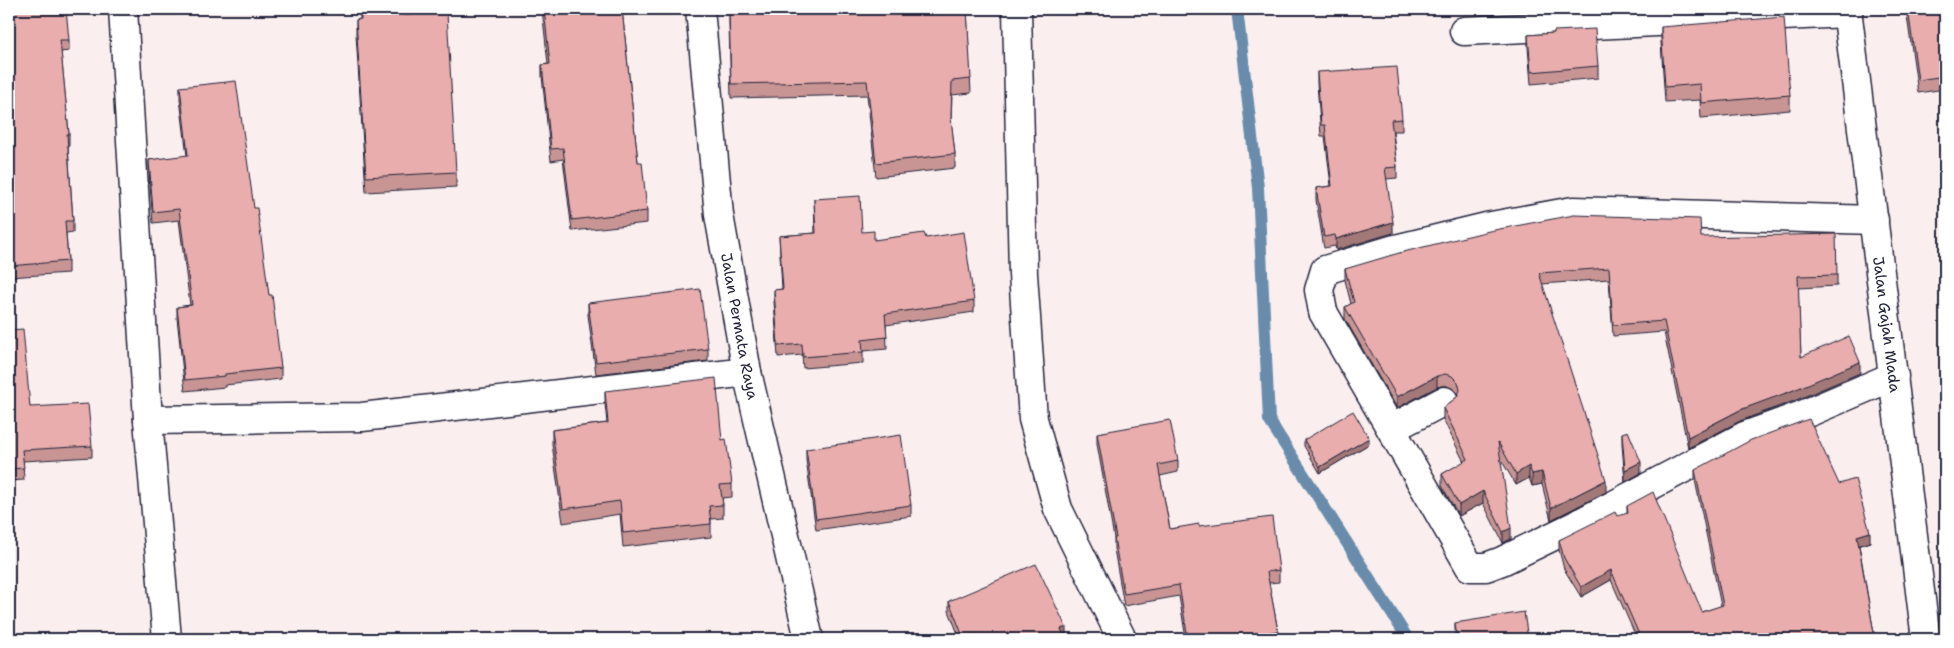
<svg xmlns="http://www.w3.org/2000/svg" width="1954" height="648" viewBox="0 0 1954 648" font-family="'Shantell Sans',sans-serif">
<style>
.lines{fill:none;stroke-linecap:round;stroke-linejoin:round}
.stream{stroke:#698cac;stroke-width:12}
.minor-casing{stroke:#22223b;stroke-width:31}
.secondary-casing{stroke:#22223b;stroke-width:31}
.minor{stroke:#fff;stroke-width:28}
.secondary{stroke:#fff;stroke-width:28}
.wall{fill:#c89594;stroke:#22223b}
.shaded-wall{fill:#a27978;stroke:#22223b}
.building{fill:#e8adac;stroke:#22223b}
.labels{text-anchor:middle;dominant-baseline:central;stroke-width:4;stroke-linejoin:round;paint-order:stroke}
.street-label{font-size:15px;fill:#22223b;stroke:#fff}
</style>
<rect width="100%" height="100%" fill="#faefee"/>
<filter id="ink" filterUnits="userSpaceOnUse"><feTurbulence type="fractalNoise" baseFrequency=".02" numOctaves="2"/><feDisplacementMap in="SourceGraphic" scale="10" xChannelSelector="R" yChannelSelector="G"/><feConvolveMatrix kernelMatrix="1 2 1 2 8 2 1 2 1" color-interpolation-filters="sRGB"/></filter>
<g filter="url(#ink)">
<g class="lines">
<polyline class="stream" points="1237,9 1258,188 1269,420 1408,639"/>
<g class="minor-casing">
<g id="minor">
<polyline points="123,9 148,420 167,639"/>
<path id="s1" d="M 700,9 L 719,215 L 747,372 L 809,639"/>
<polyline points="1017,9 1023,274 1033,419 1058,509 1122,639"/>
<polyline points="1464,31 1848,13"/>
<polyline points="1444,401 1391,429 1323,312 1319,290 1325,270 1395,249 1486,227 1573,211 1874,220"/>
<polyline points="148,420 362,417 747,372"/>
<polyline points="1391,429 1470,567 1486,567 1502,561 1576,525 1745,436 1800,416 1894,376"/>
</g>
</g>
<g class="secondary-casing">
<g id="secondary">
<path id="s2" d="M 1847,9 L 1926,639"/>
</g>
</g>
<use href="#minor" class="minor"/>
<use href="#secondary" class="secondary"/>
</g>
<g class="wall">
<polygon points="9,9 69,40 69,51 61,52 69,134 69,146 68,146 73,221 73,232 66,233 68,261 68,273 9,277"/>
<polygon points="360,9 405,9 405,15 456,172 456,187 366,192 356,34 356,20 360,19"/>
<polygon points="542,9 622,9 638,162 647,211 647,223 572,231 563,159 551,161 542,76 542,65 548,64"/>
<polygon points="731,9 967,9 971,93 952,95 951,121 955,154 955,168 876,177 867,95 731,98 729,24 729,10 731,10"/>
<polygon points="1553,9 1605,9 1553,11"/>
<polygon points="1906,9 1945,9 1945,89 1918,93"/>
<polygon points="1661,27 1790,95 1790,110 1701,118 1700,100 1665,102 1661,43"/>
<polygon points="1554,33 1598,66 1598,78 1531,84 1528,47 1528,35"/>
<polygon points="1317,72 1402,119 1402,131 1393,131 1397,167 1397,178 1386,179 1393,233 1336,250 1335,246 1324,248 1316,200 1316,188 1331,186 1325,136 1321,136 1317,83"/>
<polygon points="180,87 254,208 281,368 281,379 225,385 225,387 185,391 177,318 177,307 190,305 179,220 153,223 149,171 149,160 187,156 180,99"/>
<polygon points="814,199 874,240 926,238 974,301 974,312 886,325 887,349 863,351 863,363 803,368 802,355 778,357 774,302 774,290 782,289 779,236 815,233"/>
<polygon points="1701,237 1837,275 1837,286 1798,288 1801,357 1860,373 1794,401 1740,421 1688,448 1664,332 1613,336 1609,279 1542,284 1606,492 1551,520 1542,484 1532,486 1529,478 1516,485 1500,458 1511,539 1503,543 1483,503 1459,516 1442,486 1442,474 1464,462 1443,419 1443,408 1457,397 1458,393 1452,388 1445,385 1437,387 1397,408 1345,319 1345,307 1351,304 1345,280 1345,269"/>
<polygon points="588,303 708,349 708,361 596,374 588,315"/>
<polygon points="9,330 30,407 92,446 92,457 23,461 24,480 9,481"/>
<polygon points="605,391 722,440 732,484 732,497 722,498 723,505 723,518 711,519 711,537 623,547 620,514 563,523 552,444 552,430 607,423 605,404"/>
<polygon points="1097,433 1178,461 1178,472 1160,476 1170,529 1199,526 1279,570 1279,582 1269,583 1278,631 1278,639 1186,639 1179,596 1124,606 1114,549 1114,538 1097,444"/>
<polygon points="1622,433 1641,473 1625,482 1622,444"/>
<polygon points="1304,440 1369,444 1320,473 1304,446"/>
<polygon points="806,449 911,505 911,516 816,530 806,460"/>
<polygon points="1695,470 1839,484 1870,542 1859,545 1875,639 1637,639 1611,580 1581,597 1564,569 1559,550 1559,540 1627,514 1627,506 1702,612 1721,606 1695,480"/>
<polygon points="949,601 1066,638 1066,639 960,639 949,611"/>
<polygon points="1455,623 1528,639 1455,639"/>
</g>
<g class="shaded-wall">
<polygon points="1393,222 1393,233 1336,250 1336,239"/>
<polygon points="1860,362 1860,373 1794,401 1740,421 1688,448 1688,437 1740,410"/>
<polygon points="1437,376 1437,387 1397,408 1397,397"/>
<polygon points="1369,438 1369,444 1320,473 1320,467"/>
<polygon points="1641,462 1641,473 1625,482 1625,470"/>
<polygon points="1529,466 1529,478 1516,485 1516,474"/>
<polygon points="1542,472 1542,484 1532,486 1532,474"/>
<polygon points="1606,480 1606,492 1551,520 1551,508"/>
<polygon points="1483,491 1483,503 1459,516 1459,505"/>
<polygon points="1511,528 1511,539 1503,543 1503,532"/>
<polygon points="1870,532 1870,542 1857,546 1857,536"/>
<polygon points="1611,570 1611,580 1581,597 1581,587"/>
<polygon points="1066,627 1066,638 1063,639 1061,629"/>
</g>
<g class="building">
<polygon points="9,9 66,9 69,40 60,40 69,134 67,134 73,221 65,221 68,261 9,266"/>
<polygon points="360,9 405,9 405,15 447,13 456,172 366,177 356,20 361,19"/>
<polygon points="544,9 622,9 638,162 642,162 647,211 572,220 563,148 551,149 542,65 550,64"/>
<polygon points="732,9 967,9 971,79 952,81 951,118 955,154 876,163 867,81 731,84 729,10 732,10"/>
<polygon points="1908,9 1945,9 1945,76 1918,80"/>
<polygon points="1784,17 1790,95 1701,103 1700,84 1665,87 1661,27"/>
<polygon points="1595,29 1598,66 1531,72 1528,35 1554,33 1554,31"/>
<polygon points="1397,67 1402,119 1391,120 1397,167 1385,168 1393,222 1336,239 1335,235 1324,237 1316,188 1332,186 1325,125 1321,125 1317,72"/>
<polygon points="236,81 254,208 257,208 269,295 272,295 281,368 225,374 225,376 185,380 177,307 192,305 179,209 153,212 149,160 188,155 180,87"/>
<polygon points="860,196 862,232 874,231 874,240 924,233 926,238 964,232 974,301 885,314 887,337 862,340 863,352 803,357 802,344 778,346 774,290 783,289 779,236 816,233 814,199"/>
<polygon points="1574,215 1700,219 1701,237 1836,234 1837,275 1798,276 1801,357 1849,336 1860,362 1794,390 1740,410 1688,437 1664,321 1613,325 1609,268 1539,273 1606,480 1551,508 1542,472 1532,474 1529,466 1516,474 1498,442 1511,528 1503,532 1483,491 1459,505 1442,474 1468,459 1443,408 1457,397 1460,390 1458,382 1452,376 1445,374 1437,376 1397,397 1345,307 1354,302 1345,269 1399,253 1489,231"/>
<polygon points="700,289 708,349 596,362 588,303"/>
<polygon points="23,329 30,407 88,404 92,446 22,450 24,468 9,469 9,330"/>
<polygon points="716,378 722,440 726,439 732,484 720,485 723,505 709,506 711,524 623,533 620,501 563,509 552,430 608,423 605,391"/>
<polygon points="1353,411 1369,438 1320,467 1304,440"/>
<polygon points="1809,419 1839,484 1855,479 1870,532 1857,536 1875,639 1641,639 1611,570 1581,587 1564,558 1559,540 1615,512 1617,516 1628,513 1627,506 1653,492 1702,612 1723,605 1695,470 1751,440"/>
<polygon points="1170,420 1178,461 1158,465 1170,529 1199,524 1199,526 1272,517 1279,570 1267,572 1278,631 1231,639 1188,639 1179,585 1124,594 1114,538 1116,538 1097,433"/>
<polygon points="1628,431 1641,462 1625,470 1622,433"/>
<polygon points="901,435 911,505 816,519 806,449"/>
<polygon points="1036,564 1066,627 1061,629 1066,639 964,639 949,601"/>
<polygon points="1524,612 1528,639 1457,639 1455,623"/>
</g>
</g>
<g class="labels">
<g class="street-label">
<text stroke="none"><textPath href="#s2" startOffset="318">Jalan Gajah Mada</textPath></text>
<text stroke="none"><textPath href="#s1" startOffset="320">Jalan Permata Raya</textPath></text>
</g>
</g>
<rect width="1954" height="648" fill="none" stroke="#fff" stroke-width="30"/>
<rect x="15" y="15" width="1924" height="618" fill="none" stroke="#22223b" stroke-width="2" filter="url(#ink)"/>
</svg>
